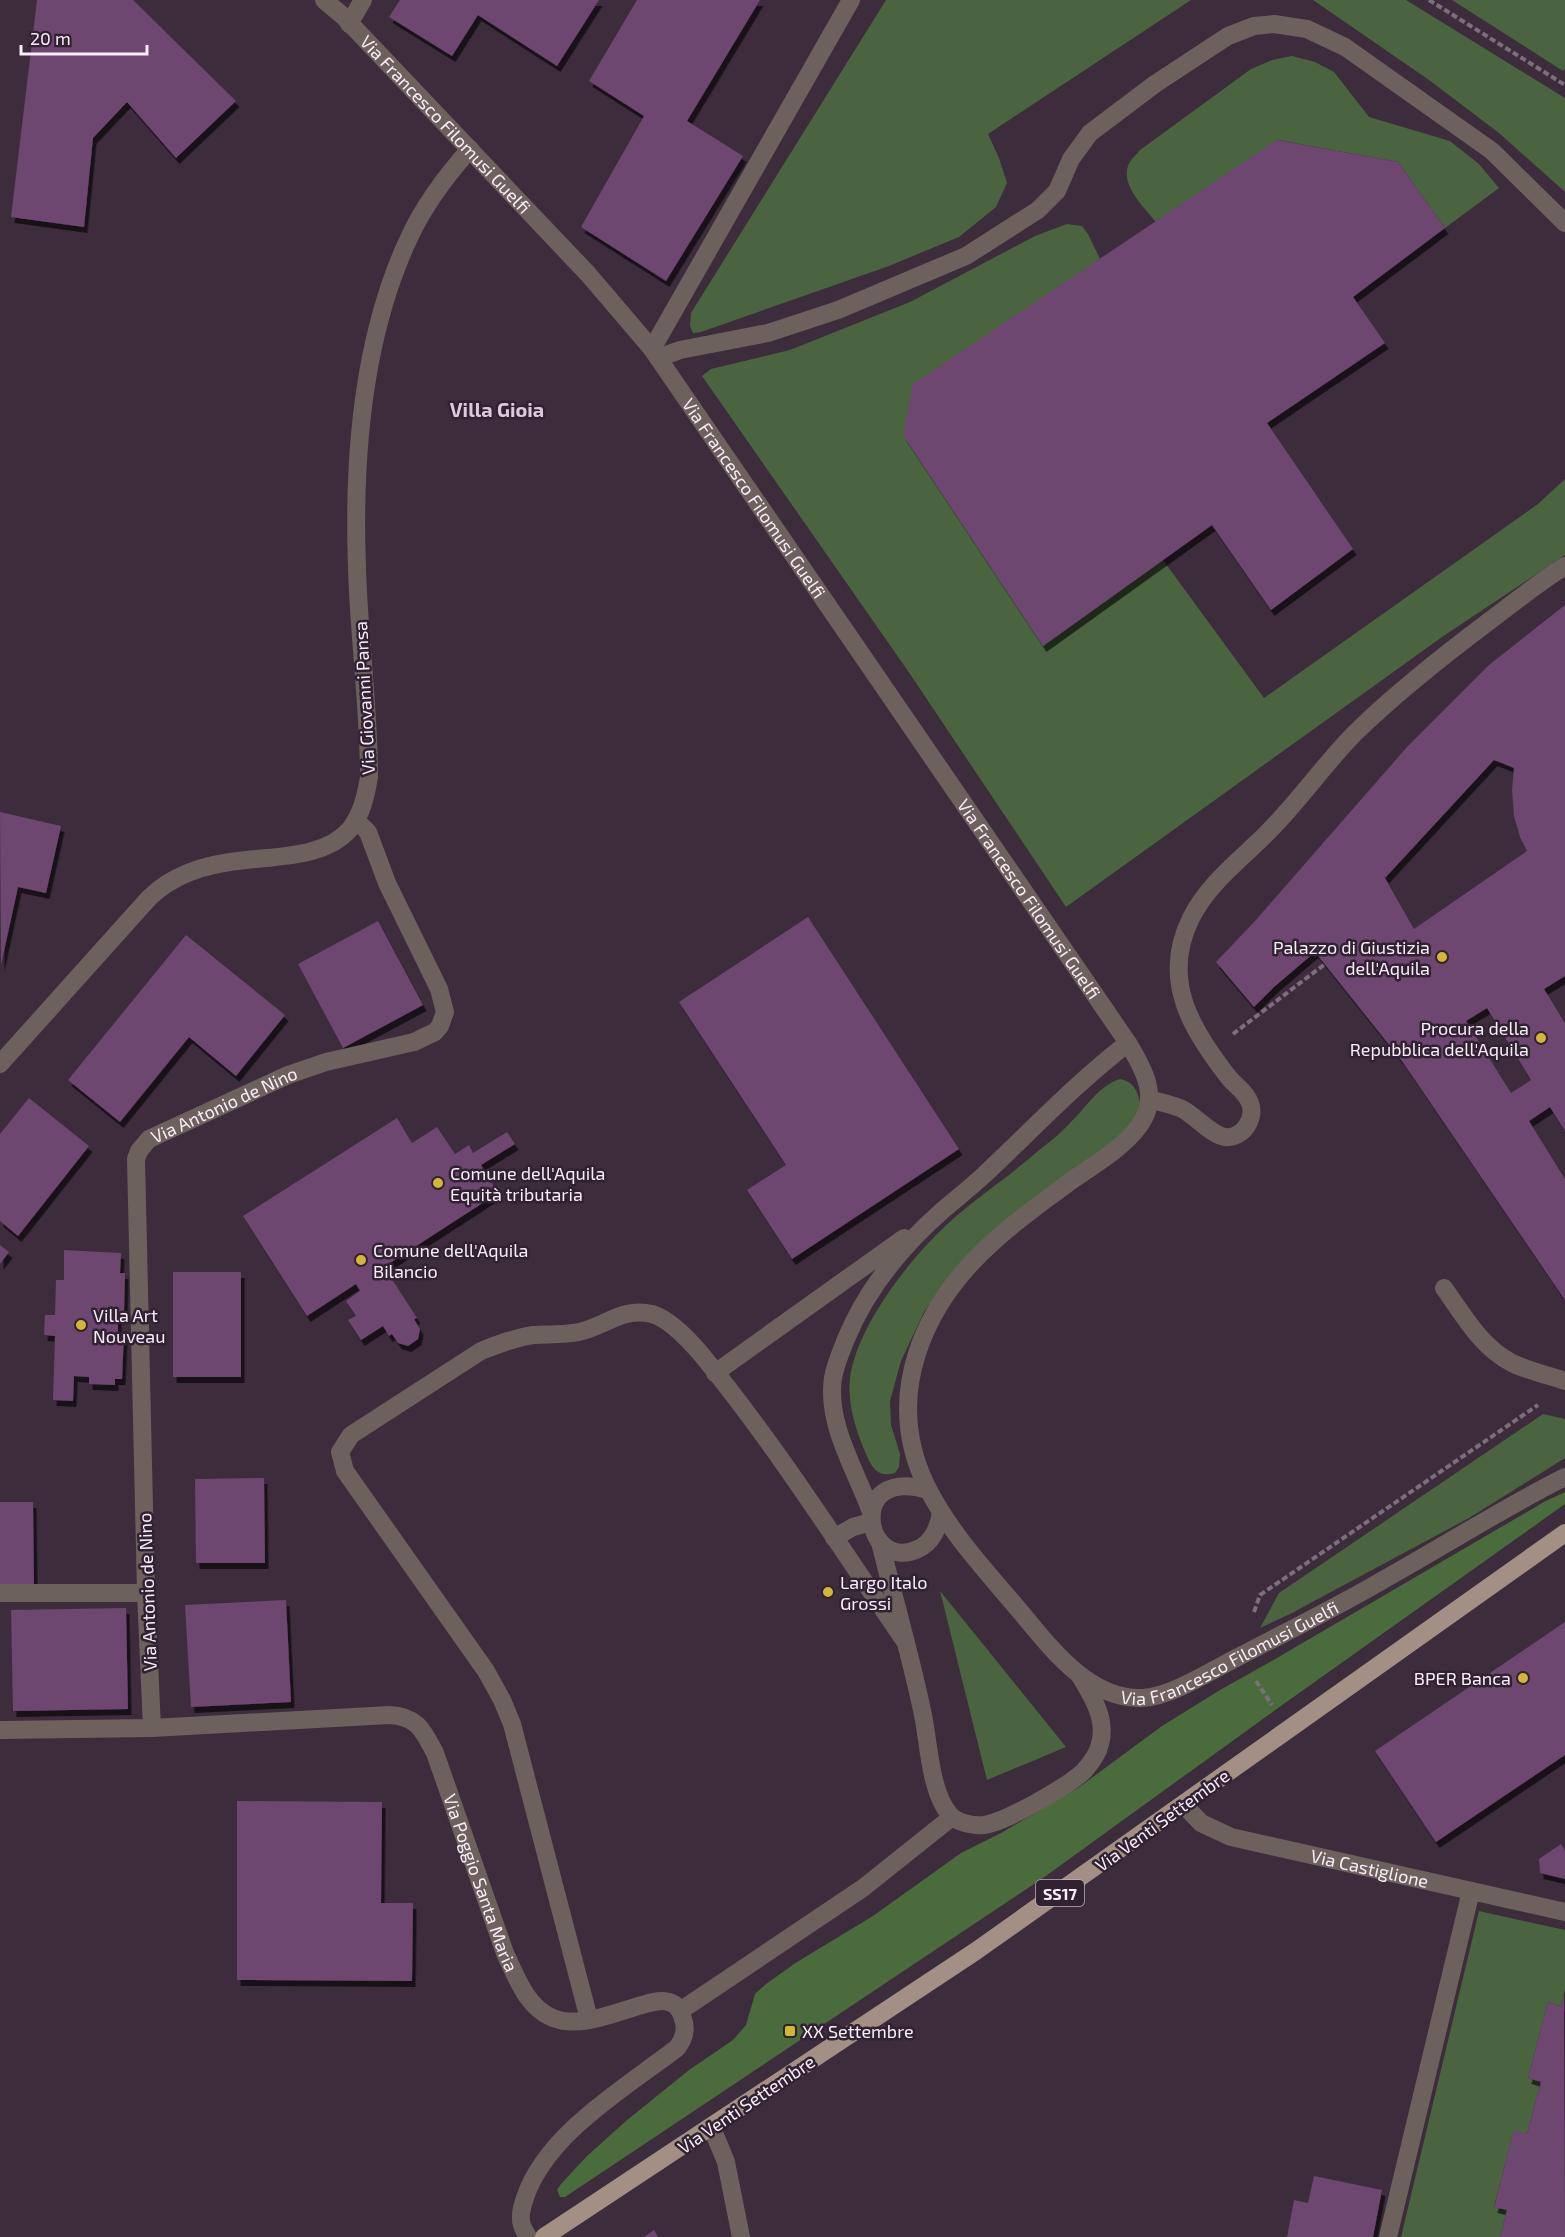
<svg xmlns="http://www.w3.org/2000/svg" width="1565" height="2237" viewBox="0 0 1565 2237" font-family="'Exo 2',sans-serif">
<style>
.green{fill:#4a643f}
.forest{fill:#4a6c3d}
.building{fill:#6d4670;fill-rule:evenodd;filter:url(#shadow)}
.lines{fill:none;stroke-linecap:round;stroke-linejoin:round}
.path{stroke:#7c6e7c;stroke-width:4;stroke-dasharray:6 3;stroke-linecap:butt}
.minor{stroke:#6c615c;stroke-width:18}
.major{stroke:#a48f85;stroke-width:18}
.poi-dot{fill:#d3b635;stroke:#312232;stroke-width:2}
.labels{text-anchor:middle;dominant-baseline:central;stroke-width:5;stroke-linejoin:round;paint-order:stroke}
.shield{fill:#312232;stroke:#bcb0bd;stroke-width:1.5}
.shield-label{font-size:16px;font-weight:bold;fill:#f8edf8}
.street-label{font-size:18px;fill:#f8edf8;stroke:#312232}
.poi-label{font-size:18px;fill:#f8edf8;stroke:#312232;text-anchor:start}
.neighbourhood-label{font-size:20px;font-weight:bold;fill:#ddc9dd;stroke:#312232}
</style>
<defs>
<filter id="shadow"><feDropShadow dx="3.5" dy="6" stdDeviation="0" flood-color="#0009"/></filter>
</defs>
<rect width="100%" height="100%" fill="#3c2c3c"/>
<g class="green">
<polygon points="886,0 1191,0 988,134 999,158 1007,183 996,207 959,237 889,266 701,332 693,333 690,326 691,313"/>
<polygon points="1313,0 1406,0 1565,98 1565,192 1499,133 1429,80"/>
<polygon points="1452,0 1565,0 1565,68 1563,71"/>
<path d="M 1292,56 L 1315,62 L 1334,72 L 1369,117 L 1450,141 L 1479,164 L 1499,188 L 1445,228 L 1398,162 L 1278,140 L 1156,222 C 1144,207 1121,186 1128,166 C 1130,160 1136,155 1140,150 L 1251,69 L 1272,60 Z"/>
<polygon points="1067,224 1082,226 1088,234 1100,259 1163,560 1264,698 1538,504 1565,479 1565,555 1442,637 1066,907 908,671 702,376 711,369 790,350 910,302 1035,236"/>
<path d="M 1120,1079 C 1136,1082 1139,1095 1141,1109 L 1123,1134 L 948,1278 L 924,1312 L 901,1361 L 890,1401 L 891,1425 L 900,1454 L 899,1467 L 895,1473 C 878,1478 872,1468 866,1454 C 856,1432 847,1402 850,1378 C 857,1325 913,1254 953,1219 C 980,1195 1011,1175 1038,1151 C 1049,1142 1060,1134 1069,1124 C 1085,1109 1098,1086 1120,1079 Z"/>
<polygon points="1543,1414 1565,1419 1565,1458 1469,1518 1290,1614 1260,1628 1279,1593"/>
<polygon points="940,1591 1066,1747 987,1780"/>
<polygon points="1479,1911 1565,1930 1565,1989 1561,2006 1548,2002 1528,2078 1541,2082 1527,2134 1514,2131 1494,2206 1507,2210 1500,2237 1401,2237"/>
</g>
<polygon class="forest" points="1565,1492 1565,1504 1267,1716 1043,1878 565,2197 560,2197 557,2190 561,2184 587,2156 626,2121 689,2070 733,2040 746,2025 755,1994 766,1984 797,1962 873,1916 961,1853 1001,1833 1078,1788 1162,1726 1220,1690 1270,1662 1544,1502"/>
<g class="building">
<polygon points="37,0 133,0 236,101 176,158 127,102 93,138 84,227 11,217"/>
<polygon points="400,0 599,0 557,66 478,15 452,56 389,17"/>
<polygon points="637,0 760,0 687,121 743,156 666,281 581,227 644,116 589,81"/>
<polygon points="1277,140 1398,162 1445,228 1353,297 1385,343 1267,423 1353,549 1271,610 1212,525 1043,646 903,435 913,384"/>
<path d="M 1565,605 L 1565,976 L 1544,989 L 1565,1023 L 1565,1131 L 1550,1107 L 1529,1121 L 1565,1179 L 1565,1300 L 1402,1061 L 1315,952 L 1274,987 L 1254,1007 L 1216,962 L 1255,921 L 1407,747 L 1489,665 ZM 1494,760 L 1514,768 L 1512,790 L 1514,816 L 1520,837 L 1527,851 L 1414,929 L 1385,878 ZM 1487,1008 L 1531,1080 L 1511,1093 L 1466,1021 Z"/>
<polygon points="0,812 61,826 46,893 18,887 1,965"/>
<polygon points="808,917 959,1149 792,1259 747,1190 786,1165 679,1002"/>
<polygon points="378,921 423,1005 343,1048 298,964"/>
<polygon points="186,935 285,1015 236,1076 189,1037 120,1122 68,1080"/>
<polygon points="29,1098 89,1146 18,1236 0,1221 0,1134"/>
<polygon points="397,1118 412,1143 437,1127 455,1154 469,1145 473,1153 507,1132 515,1144 481,1165 498,1193 384,1267 417,1318 414,1319 420,1329 418,1339 408,1346 398,1343 392,1334 389,1336 383,1326 361,1340 348,1320 356,1316 346,1301 360,1291 356,1284 307,1316 243,1216"/>
<polygon points="0,1245 9,1252 0,1264"/>
<polygon points="64,1250 121,1253 120,1273 125,1273 124,1313 118,1312 118,1335 124,1335 122,1379 115,1379 115,1385 89,1384 89,1377 74,1376 73,1401 53,1400 55,1336 44,1335 45,1315 55,1315 56,1280 64,1280"/>
<rect x="173" y="1272" width="68" height="105"/>
<polygon points="264,1478 265,1563 196,1563 195,1479"/>
<polygon points="0,1502 33,1502 34,1584 0,1584"/>
<polygon points="286,1600 291,1702 191,1707 185,1605"/>
<polygon points="126,1608 128,1709 13,1711 11,1610"/>
<polygon points="1565,1622 1565,1755 1436,1842 1375,1751"/>
<polygon points="237,1801 382,1802 381,1903 413,1903 412,1981 237,1980"/>
<polygon points="1561,1844 1565,1851 1565,1879 1540,1873 1539,1859"/>
<polygon points="1564,1994 1565,2237 1500,2237 1507,2210 1494,2207 1514,2130 1527,2134 1541,2082 1528,2078 1548,2002 1561,2006"/>
<polygon points="1314,2176 1382,2190 1373,2237 1287,2237 1294,2200 1308,2203"/>
<polygon points="654,2230 658,2237 644,2237"/>
</g>
<g class="lines">
<g class="path">
<polyline points="1429,0 1565,85"/>
<polyline points="1233,1034 1325,964"/>
<polyline points="1254,1612 1260,1595 1538,1405"/>
<polyline points="1256,1681 1272,1705"/>
</g>
<g class="minor">
<path id="s1" d="M 324,0 L 343,16 L 588,274 L 652,349 L 1128,1043 C 1141,1065 1158,1092 1144,1118 C 1131,1144 1092,1166 1068,1183 C 1043,1202 1017,1220 994,1241 C 923,1304 882,1396 927,1487 C 951,1535 990,1575 1024,1616 C 1053,1651 1091,1700 1142,1698 C 1171,1697 1214,1669 1240,1656 C 1288,1631 1337,1607 1383,1580 C 1444,1546 1503,1508 1565,1477"/>
<polyline points="349,24 363,0"/>
<polyline points="652,349 851,0"/>
<polyline points="658,358 680,350 768,333 838,310 966,256 1038,210 1057,191 1071,159 1090,133 1155,84 1228,36 1254,26 1274,24 1307,29 1345,47 1492,151 1565,223"/>
<path d="M 0,1064 L 149,898 C 174,873 212,863 246,860 C 280,856 326,857 350,829 C 362,814 366,795 369,777 C 369,708 359,638 357,568 C 353,460 362,338 409,238 C 424,205 446,176 470,149"/>
<path d="M 1149,1099 C 1159,1102 1170,1104 1180,1108 C 1194,1114 1211,1135 1225,1137 C 1243,1139 1256,1118 1250,1103 C 1246,1092 1237,1087 1230,1079 C 1192,1031 1160,980 1191,918 C 1209,882 1242,859 1269,831 C 1300,800 1325,763 1356,732 C 1398,691 1444,655 1492,619 C 1516,601 1539,582 1565,566"/>
<path d="M 1444,1288 C 1464,1316 1481,1347 1512,1363 C 1529,1371 1547,1375 1565,1381"/>
<polyline points="715,1373 904,1238"/>
<path d="M 928,1490 C 845,1465 864,1574 918,1549 C 932,1543 939,1527 941,1512"/>
<path d="M 871,1512 C 856,1470 826,1424 833,1378 C 835,1365 841,1352 846,1339 C 867,1288 902,1246 943,1210 C 957,1198 971,1187 984,1175 C 1032,1130 1076,1083 1128,1043"/>
<polyline points="834,1538 853,1527 871,1522"/>
<path d="M 880,1542 C 894,1599 911,1657 923,1715 C 929,1744 930,1792 950,1815 C 958,1823 973,1826 984,1825 C 1006,1822 1068,1786 1084,1771 C 1091,1763 1098,1754 1100,1744 C 1107,1719 1092,1696 1080,1676"/>
<polyline points="0,1593 146,1593"/>
<path id="s2" d="M 152,1728 L 146,1593 L 136,1159 L 139,1151 L 149,1139 L 288,1075 L 326,1062 L 414,1042 L 435,1032 L 440,1026 L 445,1012 L 439,989 L 387,883 L 368,832 L 356,820"/>
<path id="s3" d="M 0,1730 L 152,1728 L 389,1715 C 417,1716 423,1730 435,1753 L 505,1953 C 516,1976 526,2007 553,2018 C 579,2029 616,2012 642,2005 C 650,2003 661,1999 669,2002 C 677,2004 681,2011 683,2019 C 687,2030 684,2039 677,2048 C 625,2088 546,2134 525,2198 C 522,2206 519,2216 522,2225 C 523,2229 526,2233 528,2237"/>
<path id="s4" d="M 1184,1805 L 1201,1823 L 1231,1837 L 1565,1912"/>
<polyline points="680,2011 863,1888 952,1817"/>
<path d="M 589,2019 L 512,1724 L 502,1700 L 486,1671 L 345,1471 L 340,1452 L 351,1435 L 481,1351 C 498,1344 514,1338 533,1335 C 548,1334 564,1335 579,1332 C 606,1326 622,1307 652,1314 C 670,1319 689,1340 701,1354 C 775,1444 838,1544 904,1640"/>
<polyline points="712,2128 726,2162 741,2237"/>
<polyline points="1388,2237 1471,1891"/>
</g>
<polyline class="major" points="544,2237 976,1951 1565,1533"/>
</g>
<g class="poi-dot">
<circle cx="1442" cy="957" r="6"/>
<circle cx="1541" cy="1038" r="6"/>
<circle cx="438" cy="1183" r="6"/>
<circle cx="361" cy="1260" r="6"/>
<circle cx="81" cy="1325" r="6"/>
<circle cx="828" cy="1592" r="6"/>
<circle cx="1523" cy="1678" r="6"/>
<rect x="784" y="2025" width="12" height="12" rx="3"/>
</g>
<g class="labels">
<rect class="shield" x="1036" y="1880" width="48" height="26" rx="4.5"/>
<g class="shield-label">
<text x="1060" y="1893">SS17</text>
</g>
<g class="street-label">
<text stroke="none"><textPath href="#s1" startOffset="174">Via Francesco Filomusi Guelfi</textPath></text>
<text stroke="none"><textPath href="#s1" startOffset="660">Via Francesco Filomusi Guelfi</textPath></text>
<text transform="translate(364 698) rotate(-93)">Via Giovanni Pansa</text>
<text stroke="none"><textPath href="#s1" startOffset="1146">Via Francesco Filomusi Guelfi</textPath></text>
<text stroke="none"><textPath href="#s2" startOffset="676">Via Antonio de Nino</textPath></text>
<text transform="translate(147 1592) rotate(-92)">Via Antonio de Nino</text>
<text stroke="none"><textPath href="#s1" startOffset="2280">Via Francesco Filomusi Guelfi</textPath></text>
<text transform="translate(1162 1820) rotate(-36)">Via Venti Settembre</text>
<text stroke="none"><textPath href="#s4" startOffset="200">Via Castiglione</textPath></text>
<text stroke="none"><textPath href="#s3" startOffset="591">Via Poggio Santa Maria</textPath></text>
<text transform="translate(746 2104) rotate(-34)">Via Venti Settembre</text>
</g>
<g class="poi-label">
<text x="1430" y="947" text-anchor="end">Palazzo di Giustizia<tspan x="1430" dy="21">dell'Aquila</tspan></text>
<text x="1529" y="1028" text-anchor="end">Procura della<tspan x="1529" dy="21">Repubblica dell'Aquila</tspan></text>
<text x="450" y="1173">Comune dell'Aquila<tspan x="450" dy="21">Equità tributaria</tspan></text>
<text x="373" y="1250">Comune dell'Aquila<tspan x="373" dy="21">Bilancio</tspan></text>
<text x="93" y="1315">Villa Art<tspan x="93" dy="21">Nouveau</tspan></text>
<text x="840" y="1582">Largo Italo<tspan x="840" dy="21">Grossi</tspan></text>
<text x="1511" y="1678" text-anchor="end">BPER Banca</text>
<text x="802" y="2031">XX Settembre</text>
</g>
<g class="neighbourhood-label">
<text x="497" y="409">Villa Gioia</text>
</g>
</g>
<path d="M21 45v9h126v-9" fill="none" stroke="#f8edf8" stroke-width="3"/>
<text x="30" y="45" font-size="18" fill="#f8edf8" stroke="#312232" stroke-width="4.5" paint-order="stroke">20 m</text>
</svg>
